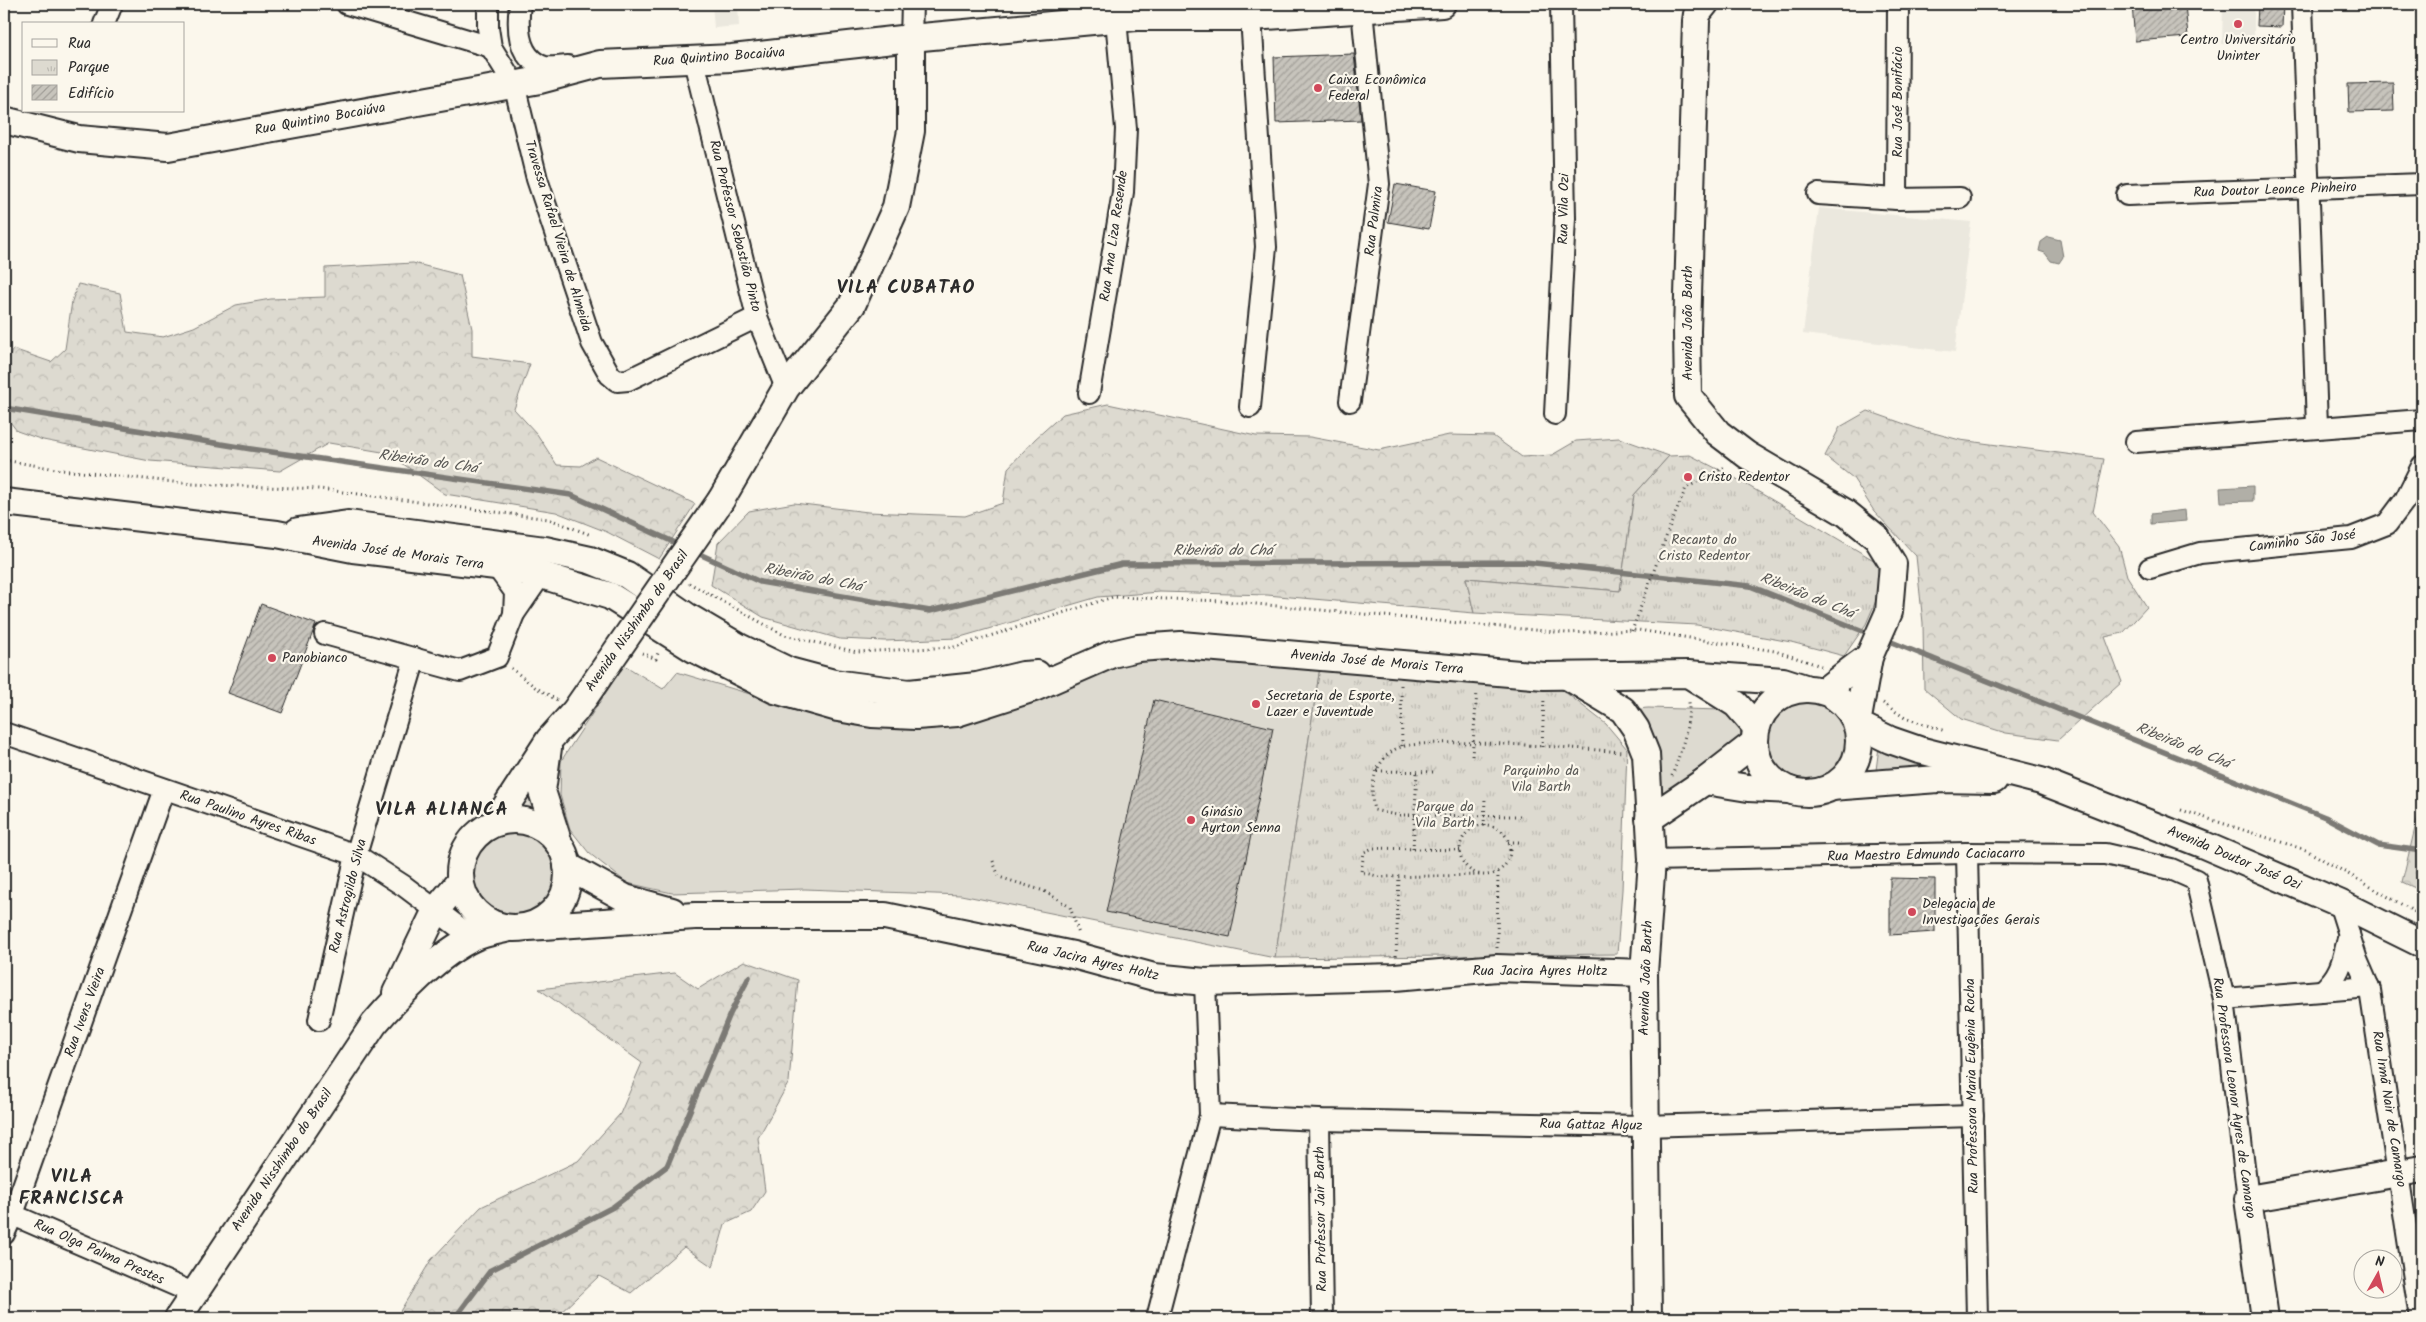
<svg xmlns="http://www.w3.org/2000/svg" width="2426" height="1322" viewBox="0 0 2426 1322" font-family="Kalam,sans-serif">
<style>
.built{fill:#ebe8de}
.green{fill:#dddad0;stroke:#84827e}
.forest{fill:url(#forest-crowns);stroke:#84827e}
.park{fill:url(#park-tufts);stroke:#84827e}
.water{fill:#b1afa7;stroke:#7b7a75}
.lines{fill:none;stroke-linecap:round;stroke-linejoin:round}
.stream{stroke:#7b7a75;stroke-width:5.5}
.building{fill:url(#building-hatch);stroke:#2b2b2b}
.minor-casing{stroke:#2b2b2b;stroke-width:24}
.major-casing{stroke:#2b2b2b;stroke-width:30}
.path{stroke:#2b2b2b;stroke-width:3;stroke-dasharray:1 4;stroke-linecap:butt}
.minor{stroke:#fbf7ec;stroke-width:20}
.major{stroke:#fbf7ec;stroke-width:26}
.major-bridge-casing{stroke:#2b2b2b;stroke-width:30;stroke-linecap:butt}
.major-bridge{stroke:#fbf7ec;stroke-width:26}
.poi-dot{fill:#d1495b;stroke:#fbf7ec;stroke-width:2}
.labels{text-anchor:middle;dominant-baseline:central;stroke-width:4.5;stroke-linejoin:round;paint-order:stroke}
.poi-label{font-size:14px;fill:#2b2b2b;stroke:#fbf7ec;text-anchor:start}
.street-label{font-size:14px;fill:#2b2b2b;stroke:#fbf7ec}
.park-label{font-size:14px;fill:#585754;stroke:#fbf7ec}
.water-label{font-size:15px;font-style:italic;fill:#5a5956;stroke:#fbf7ec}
.district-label{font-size:19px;font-weight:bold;letter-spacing:1px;fill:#2b2b2b;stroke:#fbf7ec}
</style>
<defs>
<pattern id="forest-crowns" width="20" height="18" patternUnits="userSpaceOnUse" patternTransform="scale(1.25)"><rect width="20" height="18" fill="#dddad0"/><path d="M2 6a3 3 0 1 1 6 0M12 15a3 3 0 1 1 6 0" fill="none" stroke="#bebbb3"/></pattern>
<pattern id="park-tufts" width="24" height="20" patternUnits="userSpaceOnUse" patternTransform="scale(1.25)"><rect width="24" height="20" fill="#dddad0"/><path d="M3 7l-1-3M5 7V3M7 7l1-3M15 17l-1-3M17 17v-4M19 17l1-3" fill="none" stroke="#bebbb3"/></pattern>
<pattern id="building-hatch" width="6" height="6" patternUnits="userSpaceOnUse" patternTransform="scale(1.25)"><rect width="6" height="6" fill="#c7c4bc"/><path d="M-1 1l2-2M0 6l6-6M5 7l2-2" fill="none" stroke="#a29f99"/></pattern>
</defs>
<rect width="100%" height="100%" fill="#fbf7ec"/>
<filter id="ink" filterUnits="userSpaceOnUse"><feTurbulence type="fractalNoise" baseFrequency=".02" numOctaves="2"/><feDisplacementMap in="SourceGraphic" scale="10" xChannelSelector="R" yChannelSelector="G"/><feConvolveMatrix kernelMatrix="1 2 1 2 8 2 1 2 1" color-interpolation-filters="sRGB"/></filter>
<g filter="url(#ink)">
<g class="built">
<polygon points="712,4 738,4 739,26 714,28"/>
<polygon points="2223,4 2254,4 2254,44 2222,44"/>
<polygon points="1819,208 1971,222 1955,352 1803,334"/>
</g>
<g class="green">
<polygon points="1157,659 1321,661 1275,958 961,895 805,889 672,893 627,883 589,853 570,829 560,795 561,761 624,665 663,689 677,672 823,716 958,721 1121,665"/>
<circle cx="1806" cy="740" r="40"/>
<polygon points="1648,708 1721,710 1730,713 1741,729 1740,740 1681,783 1656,797 1637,709"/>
<polygon points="1879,747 1961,775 1875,778"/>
<polygon points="538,772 540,816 512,813"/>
<circle cx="516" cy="872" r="45"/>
</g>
<g class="forest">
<polygon points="413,263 460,275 472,329 472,356 530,364 514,409 537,434 557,465 581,466 596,457 695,504 659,559 607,532 556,512 445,494 388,453 329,443 280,471 150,461 43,440 17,431 4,414 4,367 13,349 51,362 65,349 72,301 78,284 120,293 127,332 163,337 194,327 236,305 271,299 325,297 325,268"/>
<polygon points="1108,404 1256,436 1310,437 1379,450 1449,435 1493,436 1522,457 1552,455 1576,441 1619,438 1669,456 1634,495 1620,591 1466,578 1474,613 1267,595 1160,592 1098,597 957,638 885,641 840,639 763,617 711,585 718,543 749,511 794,503 868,512 965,516 1003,503 1008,468 1035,439 1063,414"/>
<polygon points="1868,411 1919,429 1960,440 2104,459 2093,512 2119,546 2127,576 2147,607 2123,633 2105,637 2122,682 2058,740 2006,733 1961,719 1924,688 1923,623 1916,556 1874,511 1853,478 1825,456 1840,427"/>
<polygon points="2422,799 2422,891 2402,882"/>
<polygon points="744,961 798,980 789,1082 758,1138 765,1191 751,1212 725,1224 713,1267 684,1247 631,1293 599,1276 555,1318 396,1318 431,1260 481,1207 578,1161 620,1114 642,1063 539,989 675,973 698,989"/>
</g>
<g class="park">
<polygon points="1690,455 1735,478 1877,562 1881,589 1866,624 1844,656 1791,642 1697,625 1474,613 1466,578 1620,591 1634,495 1669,456"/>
<polygon points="1321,661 1556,685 1606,724 1627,749 1622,890 1617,954 1275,958"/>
</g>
<g class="water">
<polygon points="2048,237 2060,240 2063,257 2059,263 2051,261 2045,253 2039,251 2041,242"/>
<polygon points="2253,486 2253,501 2221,502 2220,488"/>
<polygon points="2185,510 2186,521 2151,524 2151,514"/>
</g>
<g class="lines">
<g class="stream">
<polyline points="4,408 251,449 571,495 682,546"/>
<polyline points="693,551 760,582 930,611 1122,564 1525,562 1750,586 1873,635"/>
<polyline points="1884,639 2325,817 2378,845 2422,851"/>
<polyline points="455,1318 491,1270 613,1207 667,1166 730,1014 749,977"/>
</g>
</g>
<g class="building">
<polygon points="2132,4 2185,4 2188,37 2135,41"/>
<polygon points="2258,4 2283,4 2282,27 2257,26"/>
<polygon points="1354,54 1361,120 1276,123 1274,57"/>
<polygon points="2393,83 2394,111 2349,112 2348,84"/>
<polygon points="1395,184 1436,191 1429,229 1388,222"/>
<polygon points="261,604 316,624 282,713 228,693"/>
<polygon points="1154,700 1273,728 1230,937 1106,912"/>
<polygon points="1890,878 1935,879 1935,932 1890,935"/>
</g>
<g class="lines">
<g class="minor-casing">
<g id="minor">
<polyline points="347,4 491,47"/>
<polyline points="488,4 488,28 491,47 514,84 537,179 592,343 610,375 617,381 628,380 757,317"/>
<path d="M 520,4 C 517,27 517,59 545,67 C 551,68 562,66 568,66"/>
<polyline points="2302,4 2317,426"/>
<polyline points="104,24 112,4"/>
<polyline points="911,38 912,4"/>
<polyline points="694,61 757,317 786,388"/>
<polyline points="1818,194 1897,199 1960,198"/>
<polyline points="2127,195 2422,184"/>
<polyline points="1897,199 1898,4"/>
<polyline points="1089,393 1123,192 1126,129 1116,19"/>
<polyline points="1350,401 1379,184 1362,10"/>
<polyline points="1250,407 1266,247 1251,17"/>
<polyline points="1555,414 1565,218 1561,4"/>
<polyline points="2136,442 2422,420"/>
<polyline points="496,566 515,592 514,614"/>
<polyline points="2150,568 2200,553 2351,538 2387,524 2405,500 2422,466"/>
<polyline points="325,634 460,671 497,657 514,614 534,585 538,574"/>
<polyline points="4,733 356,855 404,886 473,938"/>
<polyline points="1967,853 1977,1318"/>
<polyline points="1652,860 1967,853 2105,854 2171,869 2196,880 2224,999 2248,1199"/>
<polyline points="2339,903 2357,960 2370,990 2420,1318"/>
<path d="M 2322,991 C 2342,974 2343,958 2349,934"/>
<polyline points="2224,999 2369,987"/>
<polyline points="319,1020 356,855 415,658"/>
<polyline points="1210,1115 1319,1120 1644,1126 1973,1116"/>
<polyline points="1319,1120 1322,1318"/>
<polyline points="4,1211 193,1293"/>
<polyline points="4,1234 13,1214 164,789"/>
<polyline points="1157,1318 1210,1115 1205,982"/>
</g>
</g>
<g class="major-casing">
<g id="major">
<polyline points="1705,4 1697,14 1696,21 1687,331 1688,396 1718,433 1747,455 1846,513 1877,538 1893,564 1889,612 1869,657 1857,724 1890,740 1919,750 2041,781 2204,845 2339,903 2422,944"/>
<polyline points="4,120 79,139 168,147 540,80 600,64 732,58 911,38 1136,17 1251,17 1442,4"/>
<polyline points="721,500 786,388 852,305 896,207 911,131 911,38"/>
<polyline points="4,502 277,534 353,549 496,566 538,574 610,596 694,649 775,690 838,708 872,714 916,716 957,713 1034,688 1112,654 1138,648 1181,645 1544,676 1688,674 1783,681 1805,688"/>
<polyline points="298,531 348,524 545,550 590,560 627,575 688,617 739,647 789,671 834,683 909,693 977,686 1023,675 1037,674"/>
<polyline points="1567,676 1623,710 1636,729 1646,754 1652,860 1644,973 1648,1318"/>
<polyline points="1693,677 1736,704 1756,727"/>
<circle cx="1807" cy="741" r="52"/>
<path d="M 1824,691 C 1839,680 1853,667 1869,657"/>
<polyline points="548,748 542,791 559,844"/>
<polyline points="1705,781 1748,788 1789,790"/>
<polyline points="1831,787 1938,779 1994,780"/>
<polyline points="1649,819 1705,781 1754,743"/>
<circle cx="514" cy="874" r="54"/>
<polyline points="495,823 549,740 575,711 609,662"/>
<polyline points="567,866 625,898 672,911"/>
<polyline points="528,927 695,916 885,916 1073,955 1154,977 1205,982 1395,977 1497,968 1644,973"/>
<polyline points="396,993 436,910 460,881"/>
<path d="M 178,1318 L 374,1024 C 398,996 440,953 473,938 C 484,933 498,931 510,928"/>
<polyline points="2265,1318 2248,1199 2422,1169"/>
</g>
</g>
<g class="path">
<polyline points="4,460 62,470 192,484 320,489 549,519 591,535"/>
<polyline points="689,583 784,635 857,652 955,647 1113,597 1224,601 1566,633 1638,630 1775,651 1821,666"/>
<polyline points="1632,631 1669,529 1686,488 1725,467"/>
<polyline points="642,653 656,659 658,653"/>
<polyline points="511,668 535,687 557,700"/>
<polyline points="1401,685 1402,747"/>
<polyline points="1883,703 1905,718 1945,731"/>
<polyline points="1542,747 1544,698"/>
<polyline points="1472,756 1477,692"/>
<polyline points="1377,771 1437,772"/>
<path d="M 1672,776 C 1681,751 1690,726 1689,700"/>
<polyline points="2181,810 2306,850 2422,916"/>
<path d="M 1520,816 L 1396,815 L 1374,810 C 1369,788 1374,763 1394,750 C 1417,734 1586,749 1622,752"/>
<circle cx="1485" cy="850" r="25"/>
<polyline points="1484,826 1485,798"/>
<polyline points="1508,842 1519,842"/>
<polyline points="1413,849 1417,772"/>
<polyline points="1460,850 1373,848 1364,852 1361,872 1381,877 1483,875"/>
<polyline points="993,861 999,877 1044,891 1070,907 1079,934"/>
<polyline points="1497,948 1498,871"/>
<polyline points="1396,956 1399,877"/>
</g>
<use href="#minor" class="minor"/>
<use href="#major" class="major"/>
<g class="major-bridge-casing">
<polyline id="major-bridge" points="609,662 721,500"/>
</g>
<use href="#major-bridge" class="major-bridge"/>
</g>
</g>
<g class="poi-dot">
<circle cx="2238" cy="24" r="5"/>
<circle cx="1318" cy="88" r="5"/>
<circle cx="1688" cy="477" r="5"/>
<circle cx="272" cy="658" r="5"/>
<circle cx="1256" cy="704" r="5"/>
<circle cx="1191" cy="820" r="5"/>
<circle cx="1912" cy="912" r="5"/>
</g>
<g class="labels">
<g class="poi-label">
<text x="2238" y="40" text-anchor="middle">Centro Universitário<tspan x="2238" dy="16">Uninter</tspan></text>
<text x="1328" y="80">Caixa Econômica<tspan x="1328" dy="16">Federal</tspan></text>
<text x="1698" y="477">Cristo Redentor</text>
<text x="282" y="658">Panobianco</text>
<text x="1266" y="696">Secretaria de Esporte,<tspan x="1266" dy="16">Lazer e Juventude</tspan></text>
<text x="1201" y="812">Ginásio<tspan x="1201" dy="16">Ayrton Senna</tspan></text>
<text x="1922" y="904">Delegacia de<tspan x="1922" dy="16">Investigações Gerais</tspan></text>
</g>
<g class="street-label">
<text transform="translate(719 57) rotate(-4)">Rua Quintino Bocaiúva</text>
<text transform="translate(1898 102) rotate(-90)">Rua José Bonifácio</text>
<text transform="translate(320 119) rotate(-10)">Rua Quintino Bocaiúva</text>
<text transform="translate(2275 190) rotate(-2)">Rua Doutor Leonce Pinheiro</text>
<text transform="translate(1564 209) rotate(-89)">Rua Vila Ozi</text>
<text transform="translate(1374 221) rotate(-83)">Rua Palmira</text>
<text transform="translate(735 226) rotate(76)">Rua Professor Sebastião Pinto</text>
<text transform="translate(558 236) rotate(73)">Travessa Rafael Vieira de Almeida</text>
<text transform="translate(1114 236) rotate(-82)">Rua Ana Liza Resende</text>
<text transform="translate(1688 323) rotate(-90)">Avenida João Barth</text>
<text transform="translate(2302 541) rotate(-7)">Caminho São José</text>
<text transform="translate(398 553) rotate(8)">Avenida José de Morais Terra</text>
<text transform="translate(637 621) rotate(-55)">Avenida Nisshimbo do Brasil</text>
<text transform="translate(1377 662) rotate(5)">Avenida José de Morais Terra</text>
<text transform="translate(248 818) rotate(19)">Rua Paulino Ayres Ribas</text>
<text transform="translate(1926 855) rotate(-1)">Rua Maestro Edmundo Caciacarro</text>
<text transform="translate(2234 858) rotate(23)">Avenida Doutor José Ozi</text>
<text transform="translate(348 896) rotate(-76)">Rua Astrogildo Silva</text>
<text transform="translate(1093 961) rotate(13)">Rua Jacira Ayres Holtz</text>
<text x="1540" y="971">Rua Jacira Ayres Holtz</text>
<text transform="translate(1646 978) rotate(-88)">Avenida João Barth</text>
<text transform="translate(85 1012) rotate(-70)">Rua Ivens Vieira</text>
<text transform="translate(1972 1086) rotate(-91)">Rua Professora Maria Eugênia Rocha</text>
<text transform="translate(2234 1098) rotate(82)">Rua Professora Leonor Ayres de Camargo</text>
<text transform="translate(2389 1109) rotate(81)">Rua Irmã Nair de Camargo</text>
<text transform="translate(1591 1125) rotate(1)">Rua Gattaz Alguz</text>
<text transform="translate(282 1160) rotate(-56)">Avenida Nisshimbo do Brasil</text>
<text transform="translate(1321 1219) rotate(-91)">Rua Professor Jair Barth</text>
<text transform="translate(99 1252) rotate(24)">Rua Olga Palma Prestes</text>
</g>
<g class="park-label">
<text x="1704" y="540">Recanto do<tspan x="1704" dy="16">Cristo Redentor</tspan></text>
<text x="1541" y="771">Parquinho da<tspan x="1541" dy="16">Vila Barth</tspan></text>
<text x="1445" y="807">Parque da<tspan x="1445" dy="16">Vila Barth</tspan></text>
</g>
<g class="water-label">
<text transform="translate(428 462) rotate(8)">Ribeirão do Chá</text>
<text x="1223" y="551">Ribeirão do Chá</text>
<text transform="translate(813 578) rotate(11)">Ribeirão do Chá</text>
<text transform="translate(1807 596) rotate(22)">Ribeirão do Chá</text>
<text transform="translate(2183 746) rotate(22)">Ribeirão do Chá</text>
</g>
<g class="district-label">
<text x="906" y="288">VILA CUBATAO</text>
<text x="442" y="810">VILA ALIANCA</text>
<text x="72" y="1177">VILA<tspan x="72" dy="22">FRANCISCA</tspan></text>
</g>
</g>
<rect width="2426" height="1322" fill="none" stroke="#fbf7ec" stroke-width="20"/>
<rect x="10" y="10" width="2406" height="1302" fill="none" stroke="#2b2b2b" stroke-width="2" filter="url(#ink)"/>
<rect x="22" y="22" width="162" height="90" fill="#fbf7ec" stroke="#a8a59f"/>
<rect x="32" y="39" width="25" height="8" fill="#fbf7ec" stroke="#a8a59f"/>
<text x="68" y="48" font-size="15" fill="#2b2b2b">Rua</text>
<rect x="32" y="60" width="25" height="15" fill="url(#park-tufts)" stroke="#a8a59f"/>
<text x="68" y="72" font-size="15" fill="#2b2b2b">Parque</text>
<rect x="32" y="85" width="25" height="15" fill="url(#building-hatch)" stroke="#a8a59f"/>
<text x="68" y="98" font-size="15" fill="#2b2b2b">Edifício</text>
<g transform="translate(2378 1274) rotate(8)"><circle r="24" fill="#fbf7ec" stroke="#a8a59f"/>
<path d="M0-4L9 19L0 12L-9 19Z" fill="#d1495b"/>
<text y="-8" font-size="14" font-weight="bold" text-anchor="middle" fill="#2b2b2b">N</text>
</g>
</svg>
